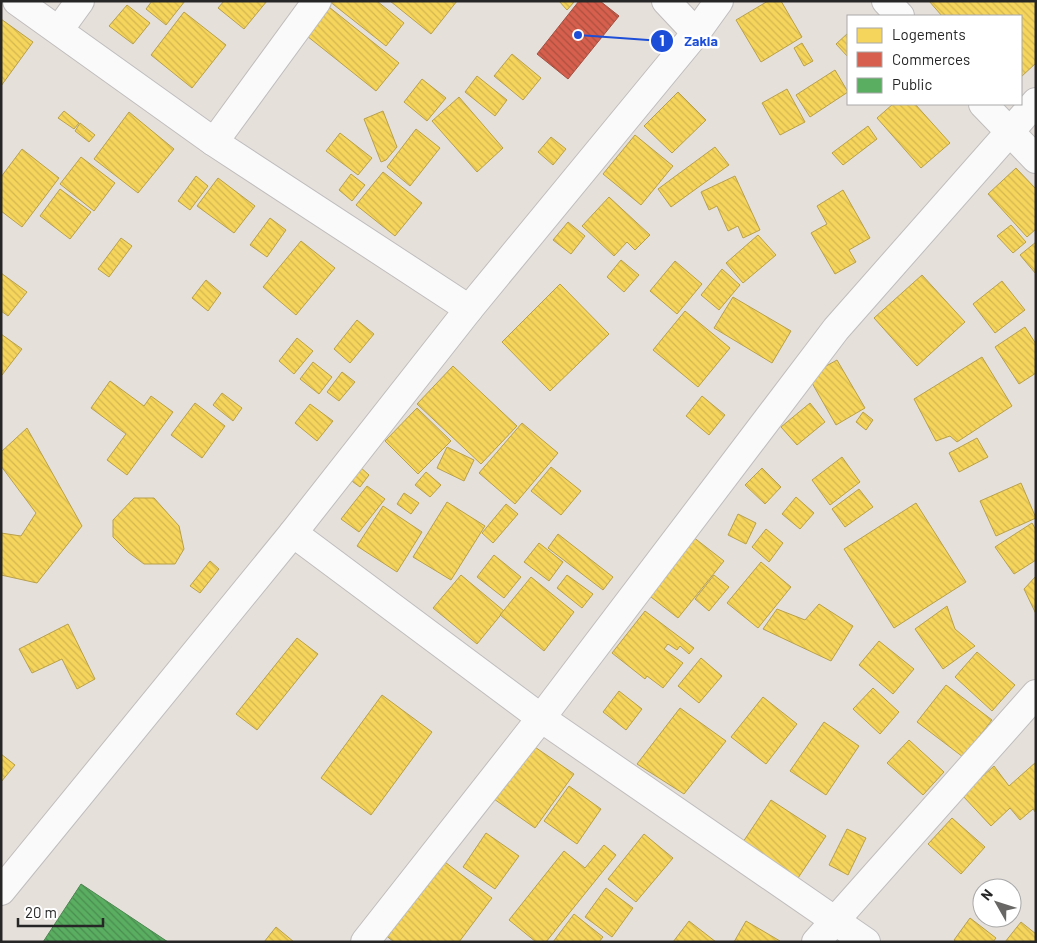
<svg xmlns="http://www.w3.org/2000/svg" width="1037" height="943" viewBox="0 0 1037 943" font-family="Barlow,sans-serif">
<style>
.homes{fill:url(#homes-back-hatch);stroke:#b8a04c}
.shops{fill:url(#shops-back-hatch);stroke:#a14f41}
.public{fill:url(#public-back-hatch);stroke:#4a854f}
.lines{fill:none;stroke-linecap:round;stroke-linejoin:round}
.minor-casing{stroke:#bfbdbd;stroke-width:30}
.minor{stroke:#fbfafa;stroke-width:28}
.leader{fill:none;stroke:#1d4ed8;stroke-width:2}
.callout-dot{fill:#1d4ed8;stroke:#fff;stroke-width:2}
.mark-label{font-size:15px;text-anchor:middle;font-weight:bold;fill:#fff}
.callout-label{font-size:14px;text-anchor:middle;font-weight:bold;fill:#1d4ed8;stroke:#fff;stroke-width:5;stroke-linejoin:round;paint-order:stroke}
</style>
<defs>
<pattern id="homes-back-hatch" width="6" height="6" patternUnits="userSpaceOnUse" patternTransform="scale(1.25)"><rect width="6" height="6" fill="#f6d55c"/><path d="M-1 5l2 2M0 0l6 6M5-1l2 2" fill="none" stroke="#d3b750"/></pattern>
<pattern id="shops-back-hatch" width="6" height="6" patternUnits="userSpaceOnUse" patternTransform="scale(1.25)"><rect width="6" height="6" fill="#d6604d"/><path d="M-1 5l2 2M0 0l6 6M5-1l2 2" fill="none" stroke="#ad4f40"/></pattern>
<pattern id="public-back-hatch" width="6" height="6" patternUnits="userSpaceOnUse" patternTransform="scale(1.25)"><rect width="6" height="6" fill="#5aae61"/><path d="M-1 5l2 2M0 0l6 6M5-1l2 2" fill="none" stroke="#4a8d50"/></pattern>
</defs>
<rect width="100%" height="100%" fill="#e6e0db"/>
<g class="homes">
<polygon points="152,1 185,1 166,25 146,9"/>
<polygon points="224,1 267,1 244,29 218,8"/>
<polygon points="329,1 377,1 404,23 386,46"/>
<polygon points="390,1 457,1 431,34"/>
<polygon points="559,1 575,1 567,10"/>
<polygon points="768,1 781,1 802,37 761,62 736,20"/>
<polygon points="929,1 1036,1 1036,63 1021,77 1021,16 942,16"/>
<polygon points="127,5 150,23 133,44 109,26"/>
<polygon points="329,7 399,63 376,91 307,36"/>
<polygon points="184,12 226,45 192,88 151,55"/>
<polygon points="1,19 33,42 1,86"/>
<polygon points="848,33 848,57 836,44"/>
<polygon points="802,43 813,61 804,66 794,48"/>
<polygon points="512,54 541,78 523,100 494,76"/>
<polygon points="835,70 848,92 810,117 796,95"/>
<polygon points="477,76 507,100 495,116 465,92"/>
<polygon points="422,79 446,98 427,121 404,102"/>
<polygon points="787,89 805,122 780,135 762,103"/>
<polygon points="678,92 706,120 672,153 644,126"/>
<polygon points="459,97 503,148 477,172 432,121"/>
<polygon points="893,104 915,104 950,143 921,168 877,118"/>
<polygon points="64,111 79,123 74,129 58,118"/>
<polygon points="383,111 397,147 386,160 381,162 364,119"/>
<polygon points="129,112 174,149 138,193 94,159"/>
<polygon points="80,123 95,135 89,142 75,131"/>
<polygon points="868,126 877,139 843,165 832,153"/>
<polygon points="416,129 440,148 410,186 387,167"/>
<polygon points="340,133 372,158 358,175 326,151"/>
<polygon points="635,135 673,166 641,205 603,174"/>
<polygon points="551,137 566,149 553,165 538,152"/>
<polygon points="715,147 729,165 671,207 658,189"/>
<polygon points="22,149 59,178 22,227 1,211 1,177"/>
<polygon points="81,157 115,183 94,211 60,184"/>
<polygon points="1016,168 1036,189 1036,229 1027,237 988,194"/>
<polygon points="383,172 422,203 395,236 356,205"/>
<polygon points="351,174 365,185 352,201 339,190"/>
<polygon points="196,176 208,186 190,210 178,201"/>
<polygon points="735,176 760,230 743,238 738,226 728,231 717,206 709,210 701,192"/>
<polygon points="218,178 255,206 234,233 197,206"/>
<polygon points="60,189 91,212 70,239 40,216"/>
<polygon points="843,190 870,238 849,250 856,262 835,274 811,233 827,224 817,206"/>
<polygon points="609,197 650,235 635,250 627,242 614,256 582,226"/>
<polygon points="270,218 286,230 267,257 250,245"/>
<polygon points="568,222 585,236 571,254 553,240"/>
<polygon points="1011,225 1026,242 1013,253 997,236"/>
<polygon points="758,235 776,255 743,283 726,263"/>
<polygon points="121,238 132,246 109,277 98,269"/>
<polygon points="301,241 335,268 296,315 263,287"/>
<polygon points="1036,242 1036,274 1020,255"/>
<polygon points="621,260 639,275 624,292 607,277"/>
<polygon points="675,261 702,284 677,314 650,291"/>
<polygon points="722,269 740,285 719,310 701,295"/>
<polygon points="1,273 27,292 8,316 1,311"/>
<polygon points="922,275 965,322 917,366 874,318"/>
<polygon points="206,280 221,293 208,311 192,298"/>
<polygon points="1002,281 1025,310 995,333 973,304"/>
<polygon points="560,284 609,334 550,391 502,342"/>
<polygon points="733,297 791,331 772,363 714,328"/>
<polygon points="685,311 730,348 698,387 653,350"/>
<polygon points="357,320 374,334 350,363 334,349"/>
<polygon points="1025,327 1036,344 1036,373 1019,384 995,347"/>
<polygon points="1,334 22,349 2,375 1,374"/>
<polygon points="297,338 313,351 294,374 279,361"/>
<polygon points="982,357 1012,406 957,442 950,436 936,441 914,399"/>
<polygon points="837,360 865,408 836,425 808,376"/>
<polygon points="313,362 332,377 319,394 300,379"/>
<polygon points="453,366 517,426 481,464 417,404"/>
<polygon points="342,372 355,382 339,401 327,392"/>
<polygon points="110,381 144,406 151,396 173,412 127,475 107,460 126,434 91,408"/>
<polygon points="222,393 242,408 233,421 213,405"/>
<polygon points="702,396 725,415 709,435 686,416"/>
<polygon points="195,403 225,426 202,458 171,435"/>
<polygon points="810,403 825,422 797,445 781,427"/>
<polygon points="310,404 333,421 317,441 295,423"/>
<polygon points="417,408 451,441 418,474 385,441"/>
<polygon points="863,412 873,420 866,430 856,422"/>
<polygon points="522,423 558,453 515,504 479,473"/>
<polygon points="27,428 82,526 37,583 1,575 1,533 21,536 36,513 1,466 1,452"/>
<polygon points="977,438 988,457 959,472 949,453"/>
<polygon points="447,447 474,460 464,481 437,468"/>
<polygon points="842,457 860,482 830,505 812,480"/>
<polygon points="359,466 369,475 360,487 349,479"/>
<polygon points="551,467 581,491 561,515 531,491"/>
<polygon points="762,468 781,487 765,504 745,485"/>
<polygon points="426,472 441,485 430,497 415,485"/>
<polygon points="1021,483 1036,518 996,536 980,501"/>
<polygon points="367,486 385,499 359,532 341,519"/>
<polygon points="859,489 873,507 845,527 832,509"/>
<polygon points="404,493 419,503 411,514 397,504"/>
<polygon points="796,497 814,513 800,529 782,514"/>
<polygon points="134,498 154,498 179,526 184,549 175,564 144,564 128,552 113,537 113,520"/>
<polygon points="447,502 485,526 451,580 413,557"/>
<polygon points="916,503 966,582 894,628 844,549"/>
<polygon points="506,504 518,514 493,543 482,533"/>
<polygon points="383,506 422,532 397,572 357,546"/>
<polygon points="738,514 756,523 746,544 728,535"/>
<polygon points="1032,523 1036,530 1036,560 1014,574 995,547"/>
<polygon points="766,529 783,543 769,562 752,547"/>
<polygon points="688,533 724,561 678,618 642,590"/>
<polygon points="558,534 613,577 603,590 548,548"/>
<polygon points="539,543 563,562 549,581 524,562"/>
<polygon points="494,555 521,577 504,598 477,577"/>
<polygon points="210,561 219,569 200,593 190,586"/>
<polygon points="761,562 791,587 758,628 727,603"/>
<polygon points="461,575 504,611 477,644 433,608"/>
<polygon points="567,575 593,594 582,608 557,588"/>
<polygon points="714,575 729,587 709,611 695,599"/>
<polygon points="1036,576 1036,614 1024,589"/>
<polygon points="531,577 574,612 544,651 500,615"/>
<polygon points="819,604 853,626 831,661 763,629 777,609 805,620"/>
<polygon points="947,606 955,629 975,646 943,669 915,629"/>
<polygon points="645,611 694,648 689,654 680,646 677,650 668,644 664,649 683,663 663,688 647,676 645,679 612,653"/>
<polygon points="68,624 95,679 77,689 62,659 32,673 19,649"/>
<polygon points="297,638 318,654 257,730 236,714"/>
<polygon points="879,641 914,669 893,694 859,665"/>
<polygon points="977,652 1015,685 992,711 955,677"/>
<polygon points="701,658 722,676 699,703 678,686"/>
<polygon points="946,685 992,720 963,757 917,722"/>
<polygon points="873,688 899,712 880,734 853,709"/>
<polygon points="619,691 642,709 626,730 603,712"/>
<polygon points="382,695 432,732 371,815 321,778"/>
<polygon points="763,697 797,724 766,764 731,737"/>
<polygon points="680,708 726,741 684,794 637,764"/>
<polygon points="824,722 859,746 826,795 790,771"/>
<polygon points="909,740 944,772 923,795 887,763"/>
<polygon points="532,745 574,774 535,828 494,799"/>
<polygon points="1,754 15,765 1,782"/>
<polygon points="1036,762 1036,813 1033,809 1020,820 1010,808 991,826 962,795 994,766 1009,786"/>
<polygon points="569,786 601,809 577,844 544,821"/>
<polygon points="771,800 826,836 796,881 741,845"/>
<polygon points="952,818 985,847 961,874 928,844"/>
<polygon points="847,829 866,838 848,875 829,865"/>
<polygon points="486,833 519,856 495,889 463,867"/>
<polygon points="644,834 673,858 636,902 608,879"/>
<polygon points="604,845 616,855 546,942 536,942 509,920 564,851 585,868"/>
<polygon points="441,859 492,898 459,942 394,942 384,934"/>
<polygon points="606,888 633,908 612,937 585,917"/>
<polygon points="574,914 603,937 599,942 553,942"/>
<polygon points="970,918 996,938 993,942 956,942 954,940"/>
<polygon points="689,921 716,942 673,942"/>
<polygon points="746,921 780,941 779,942 734,942"/>
<polygon points="1021,922 1036,934 1036,942 1005,942"/>
<polygon points="276,927 294,942 264,942"/>
</g>
<polygon class="shops" points="579,1 600,1 619,16 568,79 537,54"/>
<polygon class="public" points="81,884 168,942 43,942"/>
<g class="lines">
<g class="minor-casing">
<g id="minor">
<polyline points="17,1 214,142 469,309"/>
<polyline points="666,1 696,33"/>
<polyline points="886,1 900,16"/>
<polyline points="59,30 80,1"/>
<polyline points="983,104 1036,159"/>
<polyline points="214,142 317,1"/>
<polyline points="293,533 541,718 866,942"/>
<polyline points="1,891 293,533 469,309 696,33 719,1"/>
<polyline points="365,942 541,718 836,329 1036,102"/>
<polyline points="816,942 1036,694"/>
</g>
</g>
<use href="#minor" class="minor"/>
</g>
<path class="leader" d="M578 35L662 41"/>
<g class="callout-dot">
<circle cx="578" cy="35" r="5"/>
<circle cx="662" cy="41" r="12"/>
</g>
<g class="mark-label">
<text x="662" y="46">1</text>
</g>
<g class="callout-label">
<text x="701" y="46">Zakia</text>
</g>
<rect width="1037" height="943" fill="none" stroke="#262626" stroke-width="5"/>
<rect x="847" y="15" width="175" height="90" fill="#ffffff" stroke="#a8a8a8"/>
<rect x="857" y="28" width="25" height="15" fill="#f6d55c" stroke="#a8a8a8"/>
<text x="892" y="40" font-size="15" fill="#262626">Logements</text>
<rect x="857" y="52" width="25" height="15" fill="#d6604d" stroke="#a8a8a8"/>
<text x="892" y="65" font-size="15" fill="#262626">Commerces</text>
<rect x="857" y="78" width="25" height="15" fill="#5aae61" stroke="#a8a8a8"/>
<text x="892" y="90" font-size="15" fill="#262626">Public</text>
<g transform="translate(997 903) rotate(309)"><circle r="24" fill="#ffffff" stroke="#a8a8a8"/>
<path d="M0-4L9 19L0 12L-9 19Z" fill="#696765"/>
<text y="-8" font-size="14" font-weight="bold" text-anchor="middle" fill="#262626">N</text>
</g>
<path d="M18 918v8h85v-8" fill="none" stroke="#262626" stroke-width="2.5"/>
<text x="25" y="918" font-size="15" fill="#262626" stroke="#ffffff" stroke-width="4" paint-order="stroke">20 m</text>
</svg>
